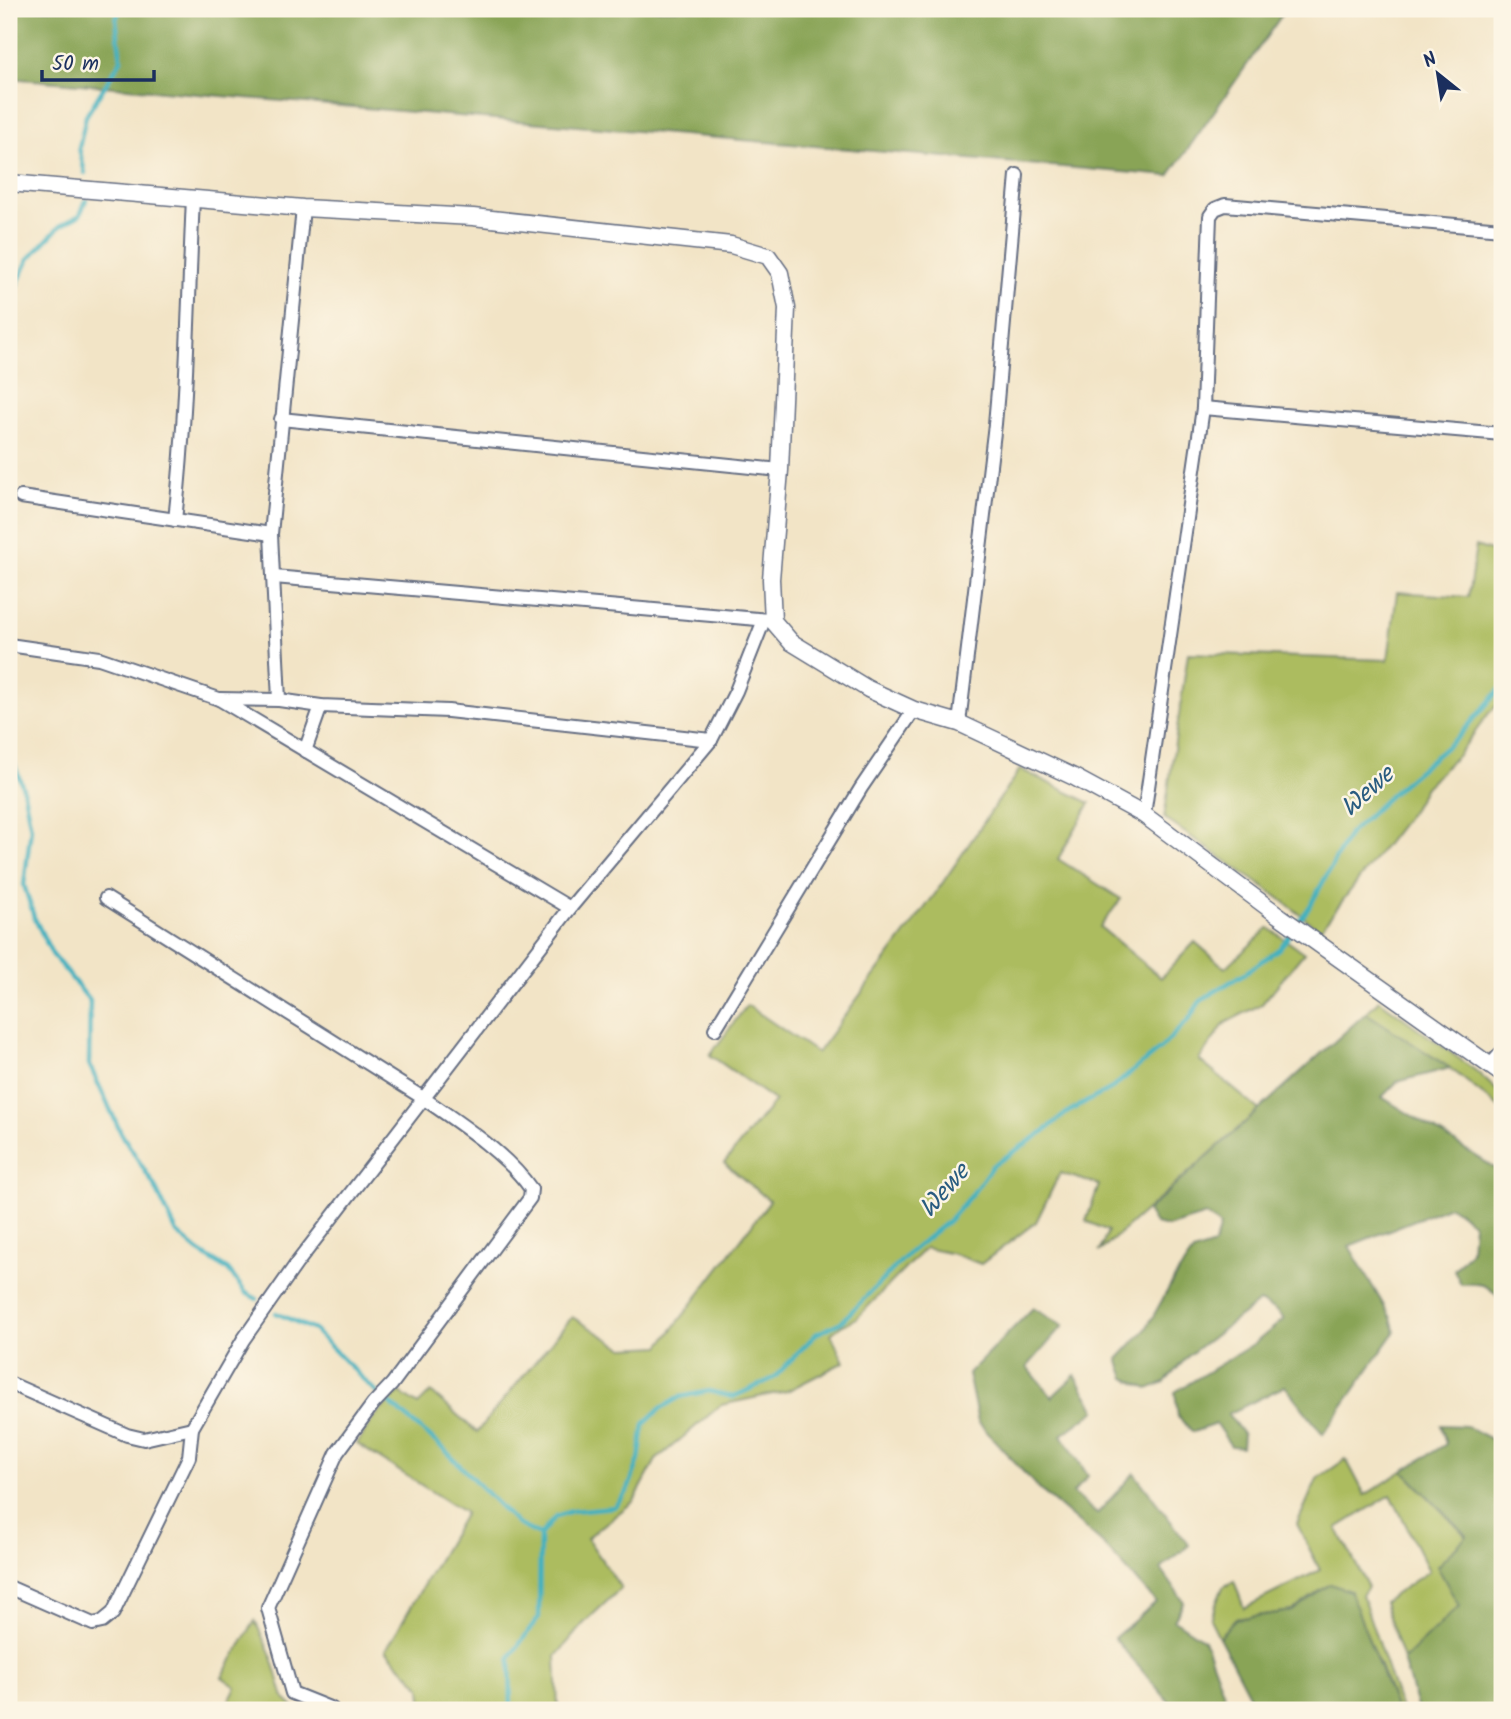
<svg xmlns="http://www.w3.org/2000/svg" width="1511" height="1719" viewBox="0 0 1511 1719" font-family="Kalam,sans-serif">
<style>
.green{fill:#acbc5f;stroke:#64765e;stroke-width:2}
.forest{fill:#89a456;stroke:#526a5a;stroke-width:2}
.lines{fill:none;stroke-linecap:round;stroke-linejoin:round}
.stream{stroke:#43b1bf;stroke-width:4.5}
.minor-casing{stroke:#666e82;stroke-width:16}
.tertiary-casing{stroke:#666e82;stroke-width:19}
.minor{stroke:#fff;stroke-width:12}
.tertiary{stroke:#fff;stroke-width:16}
.labels{text-anchor:middle;dominant-baseline:central;stroke-width:5;stroke-linejoin:round;paint-order:stroke}
.water-label{font-size:26px;font-style:italic;fill:#295c80;stroke:#fcf5e5}
</style>
<rect width="100%" height="100%" fill="#fcf5e5"/>
<filter id="ink" filterUnits="userSpaceOnUse"><feTurbulence type="fractalNoise" baseFrequency=".0143" numOctaves="2"/><feDisplacementMap in="SourceGraphic" scale="14" xChannelSelector="R" yChannelSelector="G"/><feConvolveMatrix kernelMatrix="1 2 1 2 8 2 1 2 1" color-interpolation-filters="sRGB"/></filter>
<filter id="wash" filterUnits="userSpaceOnUse"><feTurbulence type="fractalNoise" baseFrequency=".00686" numOctaves="4" result="noise"/><feDisplacementMap in="SourceGraphic" scale="28" xChannelSelector="R" yChannelSelector="G"/><feGaussianBlur stdDeviation="1.57" result="paint"/><feColorMatrix in="noise" values="0 0 0 0 0 0 0 0 0 0 0 0 0 0 0 0 0 1.4 0 .05"/><feComposite in="paint" operator="in"/></filter>
<g filter="url(#wash)">
<rect width="100%" height="100%" fill="#f2e4c6"/>
<g class="green">
<polygon points="1476,546 1502,555 1502,701 1489,713 1458,755 1425,787 1413,809 1320,930 1278,897 1164,818 1188,653 1388,660 1397,592 1468,597"/>
<polygon points="1020,769 1090,803 1058,859 1121,899 1100,927 1161,978 1195,942 1225,968 1269,928 1304,953 1262,1004 1225,1023 1199,1060 1259,1110 1099,1252 1108,1231 1086,1221 1099,1185 1060,1173 1036,1222 981,1264 954,1254 925,1248 857,1318 841,1326 831,1334 844,1362 787,1391 721,1405 656,1460 634,1501 587,1538 621,1588 583,1624 556,1656 558,1710 423,1710 421,1687 386,1650 465,1513 357,1444 374,1417 399,1392 418,1405 431,1392 477,1432 572,1317 624,1348 660,1346 770,1201 724,1163 775,1101 710,1055 747,1005 817,1053 935,894"/>
<polygon points="1379,1000 1476,1071 1502,1095 1502,1110 1450,1068 1366,1013"/>
<polygon points="1346,1459 1365,1495 1403,1471 1467,1537 1459,1606 1403,1660 1384,1602 1429,1571 1391,1495 1337,1528 1368,1587 1362,1595 1401,1710 1396,1710 1379,1663 1330,1584 1292,1611 1235,1619 1219,1637 1210,1619 1223,1587 1234,1581 1244,1608 1320,1570 1297,1524 1317,1479"/>
<polygon points="255,1621 272,1657 284,1698 297,1710 224,1710 236,1687 222,1677"/>
</g>
<g class="forest">
<polygon points="9,9 889,9 890,12 911,14 917,9 1286,9 1169,176 9,78"/>
<path d="M 1366,1013 L 1450,1068 L 1397,1082 L 1382,1097 L 1495,1168 L 1502,1183 L 1502,1247 L 1497,1255 L 1502,1256 L 1502,1303 C 1490,1284 1483,1283 1461,1284 L 1454,1270 L 1471,1251 L 1473,1223 L 1450,1206 L 1349,1246 L 1391,1318 L 1395,1332 L 1323,1434 L 1285,1386 L 1228,1414 L 1243,1434 L 1242,1447 L 1231,1446 L 1216,1424 L 1193,1432 L 1178,1417 L 1175,1392 L 1255,1343 L 1284,1319 L 1274,1309 L 1259,1302 L 1189,1355 L 1165,1382 L 1148,1389 L 1125,1378 L 1118,1359 L 1146,1329 L 1174,1279 L 1193,1252 L 1214,1245 L 1220,1226 L 1206,1215 L 1167,1227 L 1155,1224 L 1147,1211 Z"/>
<polygon points="1033,1308 1063,1326 1027,1367 1052,1397 1075,1375 1096,1410 1062,1435 1088,1476 1073,1493 1097,1514 1134,1473 1189,1545 1161,1569 1184,1602 1174,1620 1204,1640 1230,1710 1176,1710 1114,1638 1156,1602 1101,1542 1038,1488 978,1422 968,1374"/>
<polygon points="1441,1425 1466,1426 1502,1445 1502,1710 1418,1710 1403,1660 1459,1606 1437,1566 1467,1536 1403,1471 1446,1444"/>
<polygon points="1330,1584 1350,1591 1396,1710 1241,1710 1254,1704 1219,1637 1235,1619 1292,1611"/>
</g>
<g class="lines">
<g class="stream">
<polyline points="85,173 79,148 86,116 121,60 116,19 120,9"/>
<polyline points="9,302 28,260 60,226 80,215 86,200"/>
<polyline points="9,750 23,788 31,828 24,885 34,917 52,954 90,1001 89,1064 121,1133 154,1185 177,1233 198,1251 228,1270 246,1293 257,1299"/>
<polyline points="276,1313 314,1330 378,1394"/>
<polyline points="387,1401 443,1448 517,1524 540,1535"/>
<polyline points="511,1710 510,1657 539,1617 540,1535 556,1516 572,1511 614,1507 627,1492 639,1460 644,1424 661,1408 680,1397 709,1391 733,1397 774,1378 816,1334 841,1322 910,1252 948,1221 973,1193 992,1166 1039,1135 1068,1112 1112,1088 1161,1048 1189,1019 1201,1000 1245,973 1280,948 1310,906 1349,834 1400,786 1458,737 1502,687"/>
</g>
</g>
</g>
<g filter="url(#ink)">
<g class="lines">
<g class="minor-casing">
<g id="minor">
<polyline points="1203,408 1502,434"/>
<polyline points="281,419 780,470"/>
<polyline points="21,497 271,534"/>
<path d="M 175,520 C 187,413 188,305 193,198"/>
<polyline points="274,577 769,620"/>
<polyline points="9,645 99,658 219,699"/>
<polyline points="279,700 271,534 303,208"/>
<polyline points="959,723 995,424 1017,175"/>
<polyline points="305,751 321,706"/>
<polyline points="1144,815 1203,408 1210,216 1215,209 1225,205 1502,229"/>
<path d="M 106,898 L 423,1098 C 458,1122 507,1154 531,1189 L 530,1198 L 392,1384 L 373,1404 L 337,1453 L 268,1608 L 292,1693 L 332,1709"/>
<polyline points="570,908 219,699 279,700 321,706 448,711 711,740"/>
<polyline points="715,1029 861,788 914,710"/>
<polyline points="1490,1065 1502,1052"/>
<polyline points="9,1383 127,1435 144,1439 192,1428"/>
<polyline points="9,1587 93,1624 102,1622 113,1613 189,1457 192,1428 243,1340 297,1263 570,908 711,740 736,691 764,620"/>
</g>
</g>
<g class="tertiary-casing">
<polyline id="tertiary" points="9,183 303,208 473,217 731,245 768,256 780,273 787,308 780,470 771,579 773,621 791,642 868,689 914,710 959,723 1074,777 1144,815 1278,915 1502,1074"/>
</g>
<use href="#minor" class="minor"/>
<use href="#tertiary" class="tertiary"/>
</g>
</g>
<g class="labels">
<g class="water-label">
<text transform="translate(1368 792) rotate(-42)">Wewe</text>
<text transform="translate(945 1191) rotate(-49)">Wewe</text>
</g>
</g>
<rect width="1511" height="1719" fill="none" stroke="#fcf5e5" stroke-width="35"/>
<g transform="translate(1438 74) rotate(330)" stroke="#fcf5e5" stroke-width="5" paint-order="stroke">
<path d="M0-5L12 26L0 18L-12 26Z" fill="#1b2f5e"/>
<text y="-10" font-size="19" font-weight="bold" text-anchor="middle" fill="#1b2f5e">N</text>
</g>
<path d="M42 70v10h112v-10" fill="none" stroke="#1b2f5e" stroke-width="3.5"/>
<text x="52" y="70" font-size="21" fill="#1b2f5e" stroke="#fcf5e5" stroke-width="5" paint-order="stroke">50 m</text>
</svg>
